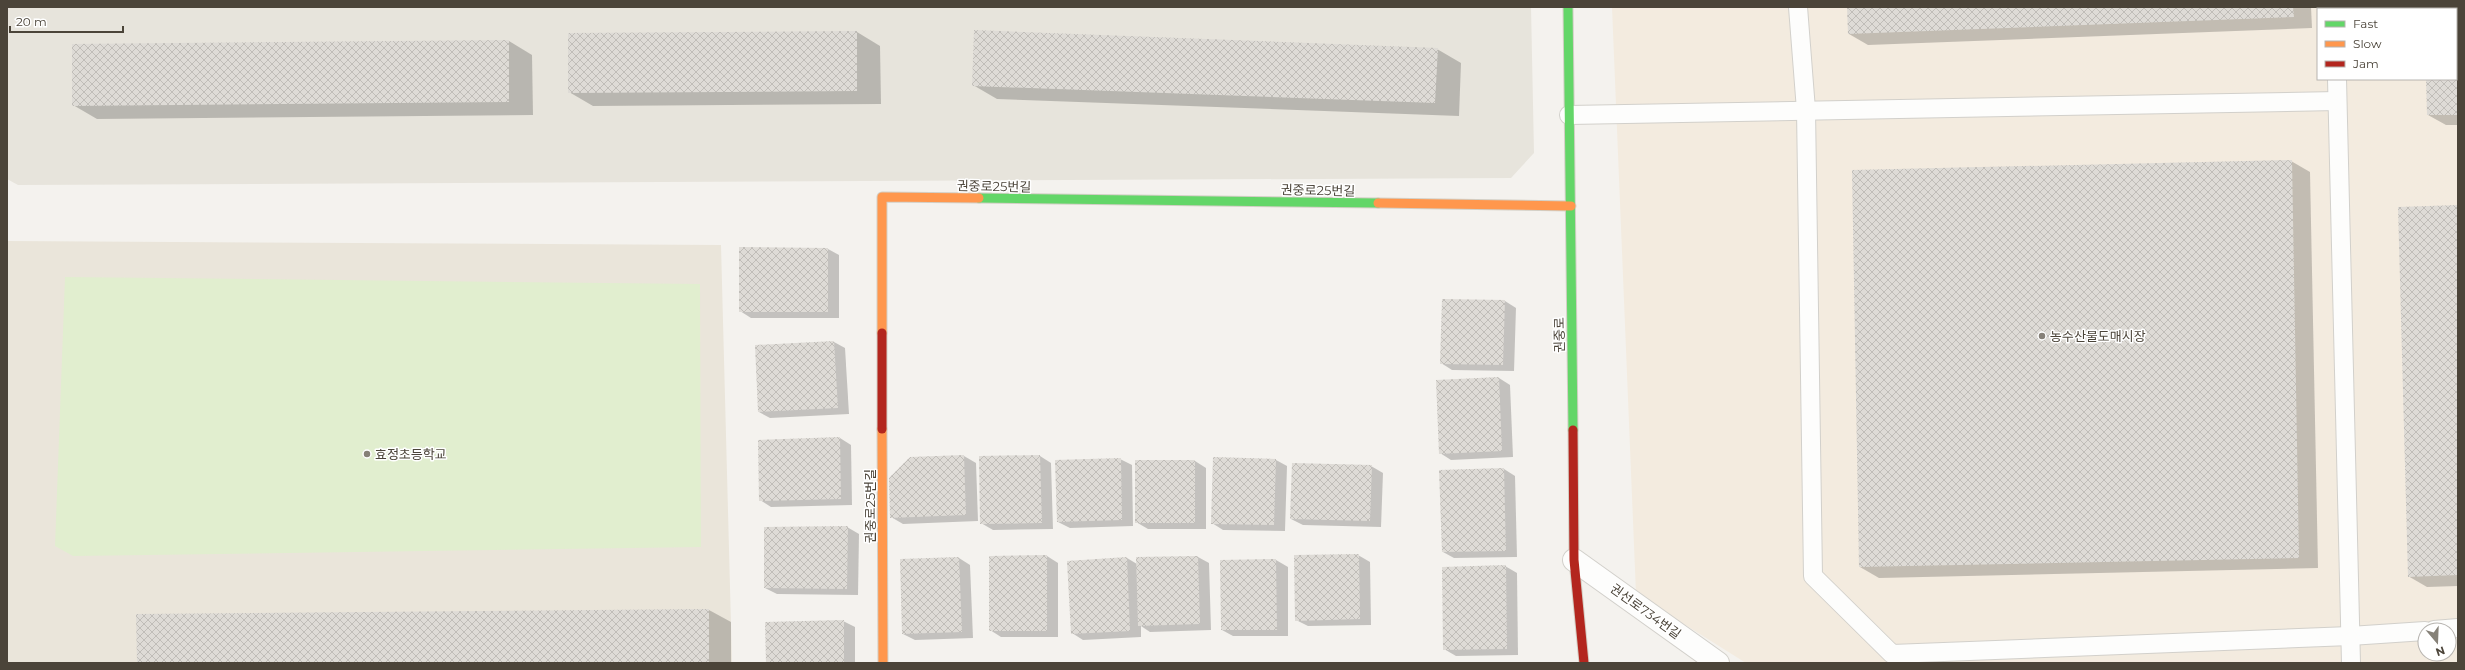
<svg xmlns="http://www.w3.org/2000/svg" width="2465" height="670" viewBox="0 0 2465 670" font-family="Montserrat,'Noto Sans KR',sans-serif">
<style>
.residential{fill:#e7e4dc}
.commercial{fill:#f3ebdf;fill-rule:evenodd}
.education{fill:#eae5da}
.green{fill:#e1eecf}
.shadow{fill:#0003}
.building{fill:url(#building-cross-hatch)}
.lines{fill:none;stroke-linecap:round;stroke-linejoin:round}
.lane-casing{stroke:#d2d0cb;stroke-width:20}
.street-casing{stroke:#d2d0cb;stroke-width:24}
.fast-casing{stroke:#d3cfc5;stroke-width:11}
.slow-casing{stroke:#d3cfc5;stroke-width:11}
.jam-casing{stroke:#d3cfc5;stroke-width:11}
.lane{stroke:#fdfdfc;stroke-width:18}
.street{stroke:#fdfdfc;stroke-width:22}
.fast{stroke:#63d668;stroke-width:9}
.slow{stroke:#ff974d;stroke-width:9}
.jam{stroke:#b3261e;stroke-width:9}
.poi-dot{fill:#868178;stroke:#fff;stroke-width:1.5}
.labels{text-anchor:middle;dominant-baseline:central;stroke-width:3;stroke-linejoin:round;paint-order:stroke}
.street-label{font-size:13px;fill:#4b4439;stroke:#fff}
.poi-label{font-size:13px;fill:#4b4439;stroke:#fff;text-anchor:start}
</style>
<defs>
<pattern id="building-cross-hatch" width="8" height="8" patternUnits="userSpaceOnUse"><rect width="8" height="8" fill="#dedbd6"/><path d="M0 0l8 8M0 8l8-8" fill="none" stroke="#c0bdb8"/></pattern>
</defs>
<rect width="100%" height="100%" fill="#f4f2ee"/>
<polygon class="residential" points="7,7 1531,7 1534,153 1511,178 18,185 7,179"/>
<path class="commercial" d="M 1612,7 L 2458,7 L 2458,663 L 1746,663 L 1636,594 ZM 2318,9 L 2456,9 L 2456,79 L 2318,79 ZM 2425,630 L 2449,630 L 2449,654 L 2425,654 Z"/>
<polygon class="education" points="7,241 721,245 732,663 7,663"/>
<polygon class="green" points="65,277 700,284 701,547 73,556 55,546"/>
<g class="shadow">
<polygon points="1848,7 2311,7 2312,28 1868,45 1849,34"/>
<polygon points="2426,7 2458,7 2458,125 2446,125 2428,115 2427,79 2456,79 2456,9 2426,9"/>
<polygon points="857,32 880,46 881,104 593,106 569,92"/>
<polygon points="509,41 532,55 533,115 97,119 73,105"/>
<polygon points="1437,49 1461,63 1459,116 997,99 973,85"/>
<polygon points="2291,161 2310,172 2318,568 1879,578 1860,567"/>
<polygon points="2458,206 2458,586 2427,587 2408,576"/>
<polygon points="828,249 839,255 839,318 751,318 740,311"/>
<polygon points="1443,300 1505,301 1516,308 1514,371 1452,370 1441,363"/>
<polygon points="834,342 845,348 849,414 770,418 759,412"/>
<polygon points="1499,378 1510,385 1513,457 1451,460 1440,453"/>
<polygon points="840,438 851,445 852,505 771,507 760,500"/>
<polygon points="964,456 976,463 978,521 903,524 891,517 911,458"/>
<polygon points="1040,456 1051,463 1053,529 993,530 981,523"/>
<polygon points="1120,459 1132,465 1133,526 1070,528 1058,522"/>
<polygon points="1276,460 1287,466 1285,531 1223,530 1212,523"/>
<polygon points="1195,461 1206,468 1206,529 1148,529 1136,522"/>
<polygon points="1371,466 1383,473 1381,527 1303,525 1291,519"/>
<polygon points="1504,469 1515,476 1517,557 1454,558 1443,552"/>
<polygon points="847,527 859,534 858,595 777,594 765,588"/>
<polygon points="1358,555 1370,562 1371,625 1308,626 1296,620"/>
<polygon points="1047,556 1058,563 1058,637 1001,637 990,630"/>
<polygon points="1198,557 1209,563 1211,630 1150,632 1141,626 1141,637 1083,640 1072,633 1127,558 1137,564"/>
<polygon points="959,558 970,565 973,638 915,640 903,634"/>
<polygon points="1276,560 1288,567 1288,636 1233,636 1222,630 1221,561"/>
<polygon points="1505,566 1517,573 1518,655 1456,656 1444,649"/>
<polygon points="709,610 731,622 731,663 138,663"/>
<polygon points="843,621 855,627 855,663 767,663"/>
</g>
<g class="building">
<polygon points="1847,7 2293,7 2294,17 1848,34"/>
<polygon points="2425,7 2458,7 2458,115 2427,115 2426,79 2456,79 2456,9 2425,9"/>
<polygon points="974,30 1438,48 1435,103 972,86"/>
<polygon points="857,31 857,91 568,93 568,33"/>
<polygon points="509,40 509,102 72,106 72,44"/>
<polygon points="2292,160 2299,558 1859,567 1852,170"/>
<polygon points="2458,205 2458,575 2408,577 2398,207"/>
<polygon points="739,247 828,248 828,312 739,312"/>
<polygon points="1442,299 1505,300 1503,365 1440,364"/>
<polygon points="834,341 838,408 758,412 755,345"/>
<polygon points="1499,377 1502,451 1439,454 1436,380"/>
<polygon points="840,437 841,499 759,501 758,440"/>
<polygon points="964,455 966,515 890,518 889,478 910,457"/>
<polygon points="1040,455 1042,523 980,524 979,456"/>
<polygon points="1213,457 1276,459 1274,525 1211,524"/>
<polygon points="1121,458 1122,520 1057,522 1055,460"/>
<rect x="1135" y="460" width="60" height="63"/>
<polygon points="1292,463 1372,465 1370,521 1290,519"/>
<polygon points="1504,468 1506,551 1442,552 1439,470"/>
<polygon points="848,526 847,589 764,588 764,527"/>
<polygon points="1359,554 1360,619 1295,621 1294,555"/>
<polygon points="1047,555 1047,631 989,631 989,556"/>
<polygon points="1198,556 1200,624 1138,626 1136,557"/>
<polygon points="959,557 962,632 902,634 900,559"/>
<polygon points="1127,557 1130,631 1071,634 1067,561"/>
<polygon points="1276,559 1277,630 1221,630 1220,560"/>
<polygon points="1506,565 1507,649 1443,650 1442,567"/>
<polygon points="709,609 709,663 137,663 136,614"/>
<polygon points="844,620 844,663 766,663 765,622"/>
</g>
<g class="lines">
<g class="lane-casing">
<g id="lane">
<polyline points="1798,7 1806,110 1813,576 1892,654 2350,636 2425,631"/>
<polyline points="2336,7 2336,9"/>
<polyline points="2337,79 2351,663"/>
<polyline points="1569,115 2337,101"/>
<polyline points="2434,630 2458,628"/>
</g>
</g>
<g class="street-casing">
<polyline id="street" points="1574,560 1718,663"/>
</g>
<g class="fast-casing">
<g id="fast">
<polyline points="1568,7 1573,430"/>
<polyline points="979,198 1378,203"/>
</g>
</g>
<g class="slow-casing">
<g id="slow">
<polyline points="1378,203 1571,206"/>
<polyline points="882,333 882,197 979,198"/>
<polyline points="882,429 883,663"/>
</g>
</g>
<g class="jam-casing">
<g id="jam">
<polyline points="882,333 882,429"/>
<polyline points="1573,430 1574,560 1584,663"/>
</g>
</g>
<use href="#lane" class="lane"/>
<use href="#street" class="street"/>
<use href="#fast" class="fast"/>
<use href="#slow" class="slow"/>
<use href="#jam" class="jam"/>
</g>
<g class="poi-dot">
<circle cx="2042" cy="336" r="4"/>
<circle cx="367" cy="454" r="4"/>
</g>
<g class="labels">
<g class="street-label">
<text transform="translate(994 186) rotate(1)">권중로25번길</text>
<text transform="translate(1318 190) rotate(1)">권중로25번길</text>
<text transform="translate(1559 335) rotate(-91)">권중로</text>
<text transform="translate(870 506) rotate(-90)">권중로25번길</text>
<text transform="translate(1646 611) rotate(36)">권선로734번길</text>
</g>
<g class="poi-label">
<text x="2050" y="336">농수산물도매시장</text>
<text x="375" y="454">효정초등학교</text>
</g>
</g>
<rect width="2465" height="670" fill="none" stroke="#4b4439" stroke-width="16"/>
<rect x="2317" y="8" width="140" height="72" fill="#ffffff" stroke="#b7b4b0"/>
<rect x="2325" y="21" width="20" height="6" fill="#63d668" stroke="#b7b4b0"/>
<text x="2353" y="28" font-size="12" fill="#4b4439">Fast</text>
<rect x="2325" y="41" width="20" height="6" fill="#ff974d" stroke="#b7b4b0"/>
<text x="2353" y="48" font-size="12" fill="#4b4439">Slow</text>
<rect x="2325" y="61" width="20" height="6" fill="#b3261e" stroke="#b7b4b0"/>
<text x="2353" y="68" font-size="12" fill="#4b4439">Jam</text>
<g transform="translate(2437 642) rotate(161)"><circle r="19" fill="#ffffff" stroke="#b7b4b0"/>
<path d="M0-3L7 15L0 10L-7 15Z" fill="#868178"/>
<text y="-6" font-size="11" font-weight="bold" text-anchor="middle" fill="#4b4439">N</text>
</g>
<path d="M10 26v6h113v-6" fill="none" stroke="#4b4439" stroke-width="2"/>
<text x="16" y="26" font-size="12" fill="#4b4439" stroke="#ffffff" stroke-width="3" paint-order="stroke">20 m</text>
</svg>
